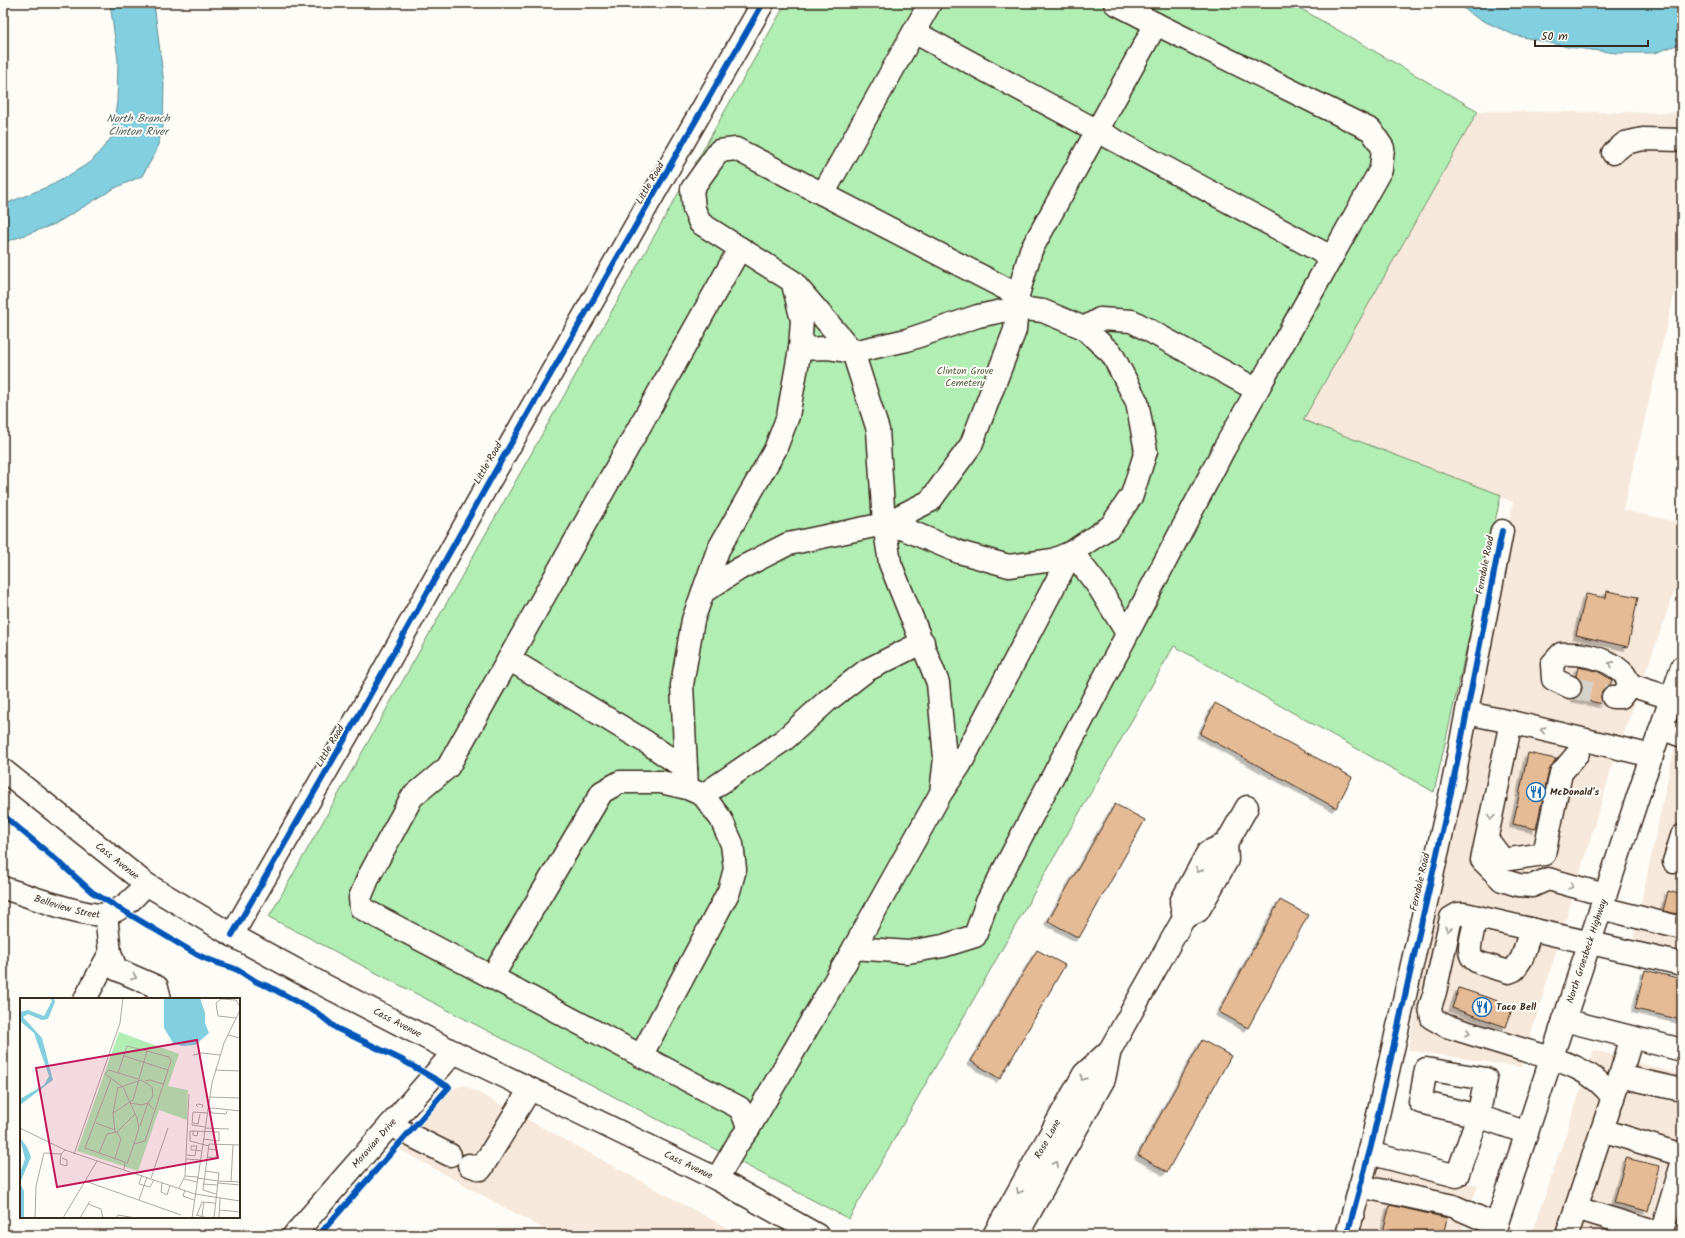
<svg xmlns="http://www.w3.org/2000/svg" width="1685" height="1238" viewBox="0 0 1685 1238" font-family="Kalam,sans-serif">
<style>
.built{fill:#f6e8da}
.green{fill:#b0eeb4;stroke:#768c69}
.water{fill:#81cfdf;stroke:#658d92}
.building{fill:#e5bb95;stroke:#3b2a1e;filter:url(#shadow)}
.lines{fill:none;stroke-linecap:round;stroke-linejoin:round}
.minor-tunnel{stroke:#d6d2cc;stroke-width:22;stroke-dasharray:22 11;stroke-linecap:butt}
.minor-casing{stroke:#3b2a1e;stroke-width:25}
.major-casing{stroke:#3b2a1e;stroke-width:25}
.minor{stroke:#fdfcf7;stroke-width:22}
.major{stroke:#fdfcf7;stroke-width:22}
.cycleway-casing{stroke:#fdfcf7;stroke-width:8}
.cycleway{stroke:#0057b8;stroke-width:6}
.oneway{stroke:#9c938a}
.labels{text-anchor:middle;dominant-baseline:central;stroke-width:4;stroke-linejoin:round;paint-order:stroke}
.street-label{font-size:10px;fill:#3b2a1e;stroke:#fdfcf7}
.park-label{font-size:10px;fill:#585b44;stroke:#fdfcf7}
.poi-label{font-size:10px;font-weight:bold;fill:#3b2a1e;stroke:#fdfcf7;text-anchor:start}
.water-label{font-size:11px;font-style:italic;fill:#505c58;stroke:#fdfcf7}
.inset-road{fill:none;stroke:#afa8a0;stroke-width:1}
.view{fill:#c2185b;fill-opacity:0.15;stroke:#c2185b;stroke-width:2}
.inset-edge{fill:none;stroke:#3b2a1e;stroke-width:2}
</style>
<defs>
<filter id="shadow"><feDropShadow dx="-3.5" dy="3.5" stdDeviation="0" flood-color="#0004"/></filter>
</defs>
<rect width="100%" height="100%" fill="#fdfcf7"/>
<filter id="ink" filterUnits="userSpaceOnUse"><feTurbulence type="fractalNoise" baseFrequency=".025" numOctaves="2"/><feDisplacementMap in="SourceGraphic" scale="8" xChannelSelector="R" yChannelSelector="G"/><feConvolveMatrix kernelMatrix="1 2 1 2 8 2 1 2 1" color-interpolation-filters="sRGB"/></filter>
<g filter="url(#ink)">
<g class="built">
<polygon points="1478,111 1682,113 1682,261 1623,510 1682,523 1682,570 1612,767 1521,1067 1408,1050 1513,502 1303,420"/>
<polygon points="1682,726 1682,956 1632,945 1676,741"/>
<polygon points="1594,1050 1682,1075 1682,1235 1532,1235"/>
<polygon points="464,1085 740,1235 555,1235 397,1148 437,1095"/>
<polygon points="1376,1164 1478,1185 1460,1235 1356,1235"/>
</g>
<polygon class="green" points="786,3 1291,3 1478,111 1303,420 1501,495 1434,792 1174,646 849,1219 269,917"/>
<g class="water">
<polygon points="110,3 154,3 164,84 163,127 156,152 142,176 115,188 55,224 3,243 3,205 54,184 91,162 111,138 117,102 118,60"/>
<polygon points="1456,3 1682,3 1682,43 1655,53 1616,53 1568,47 1514,35 1477,18"/>
</g>
<g class="building">
<polygon points="1607,591 1638,597 1628,647 1576,635 1586,594 1606,598"/>
<polygon points="1578,667 1597,671 1612,680 1610,685 1606,686 1602,691 1601,697 1603,704 1574,698 1581,693 1582,686 1580,680 1576,676"/>
<polygon points="1215,703 1352,777 1336,808 1200,734"/>
<polygon points="1528,753 1556,759 1549,770 1536,829 1513,824"/>
<polygon points="1115,804 1145,820 1079,938 1048,921"/>
<polygon points="1668,891 1682,895 1682,915 1663,911"/>
<polygon points="1280,900 1308,915 1248,1028 1219,1012"/>
<polygon points="1037,950 1065,965 1000,1079 971,1061"/>
<polygon points="1645,970 1682,979 1682,1020 1635,1009"/>
<polygon points="1459,988 1513,1006 1506,1027 1452,1008"/>
<polygon points="1202,1040 1231,1056 1167,1172 1138,1155"/>
<polygon points="1626,1158 1659,1166 1648,1211 1614,1203"/>
<polygon points="1390,1205 1447,1218 1443,1235 1382,1235"/>
</g>
<g class="lines">
<polyline class="minor-tunnel" points="1570,687 1613,697"/>
<g class="minor-casing">
<g id="minor">
<polyline points="1115,3 1156,24"/>
<polyline points="914,32 1331,257"/>
<polyline points="1613,153 1625,143 1643,139 1682,140"/>
<polyline points="823,194 930,3"/>
<polyline points="1084,328 1100,319 1132,321 1257,390"/>
<polyline points="800,349 827,348 853,352 907,340 978,316 1017,308 1043,311 1084,328 1112,354 1137,402 1146,451 1132,495 1111,526 1072,552 1053,560 1009,566 959,552 904,529 884,524"/>
<polyline points="703,592 718,550 775,450 788,416 800,349 802,320 793,284"/>
<polyline points="509,659 646,742 686,769"/>
<polyline points="1630,685 1671,698"/>
<path d="M 1570,687 L 1553,679 L 1552,664 L 1561,654 C 1581,653 1606,657 1622,672 C 1626,675 1628,681 1630,685 L 1621,697 L 1613,697"/>
<polyline points="1467,713 1511,722"/>
<polyline points="1661,728 1682,736"/>
<polyline points="687,788 682,685 693,620 703,592 739,569 788,544 884,524 930,501 971,445 1015,330 1018,295 1031,250 1156,24 1371,130 1383,148 1381,169 1224,449 987,902 975,936 943,946 908,952 854,948 749,1128"/>
<polyline points="943,790 960,765 1072,552 1098,586 1127,633"/>
<polyline points="703,795 784,740 827,701 867,670 923,642"/>
<polyline points="1487,839 1503,860 1544,854 1561,773 1578,753"/>
<polyline points="1674,862 1682,836"/>
<path id="s1" d="M 3,888 C 25,894 88,919 107,914 C 124,909 135,897 146,884"/>
<polyline points="1605,895 1548,879 1532,886 1518,885 1502,880 1482,860 1511,722 1652,756"/>
<polyline points="1601,908 1682,928"/>
<polyline points="106,914 110,953 116,969 157,987 160,999"/>
<polyline points="1184,918 1181,902 1208,852 1226,844 1247,807"/>
<path d="M 1476,918 C 1465,963 1465,959 1509,972 L 1514,970 L 1522,958 L 1531,929"/>
<polyline points="232,935 361,711 489,482 763,3"/>
<polyline points="854,948 941,793 945,758 938,683 890,563 884,524 878,430 853,352 792,281 700,223 694,209 692,189 719,151 736,149 1018,295"/>
<polyline points="492,977 602,792 620,782 661,782 687,788 703,795 721,819 732,844 735,869 729,891 641,1056"/>
<polyline points="85,999 110,953"/>
<polyline points="1564,1020 1682,1050"/>
<polyline points="1620,1076 1632,1037"/>
<path d="M 1613,1098 C 1591,1065 1549,1058 1514,1047 C 1491,1040 1469,1033 1446,1026 L 1432,1018 L 1430,1007 L 1435,992 L 1451,918 L 1458,914 L 1465,914 L 1682,964"/>
<polyline points="390,1125 450,1155"/>
<polyline points="1602,1130 1682,1155"/>
<polyline points="1369,1153 1457,1176 1478,1116 1486,1079 1426,1069 1420,1102 1478,1116 1527,1133"/>
<polyline points="469,1165 481,1169 530,1089"/>
<polyline points="717,1179 738,1143 749,1128 740,1108 361,908 360,898 369,876 412,797 448,767 740,248"/>
<polyline points="1360,1186 1453,1206 1496,1225"/>
<polyline points="1576,1208 1661,1234 1682,1164"/>
<path id="s2" d="M 294,1235 L 454,1052"/>
<path id="s3" d="M 994,1235 L 1084,1074 L 1110,1050"/>
<polyline points="1017,1235 1104,1079 1110,1050 1184,918 1198,911 1227,860 1226,844"/>
<polyline points="1347,1235 1371,1146 1453,783 1502,531"/>
<polyline points="1567,1235 1620,1076 1682,1090"/>
</g>
</g>
<g class="major-casing">
<g id="major">
<path id="s4" d="M 3,770 L 146,884 L 232,935 L 320,983 L 454,1052 L 717,1179 L 817,1235"/>
<path id="s5" d="M 1493,1235 L 1649,763 L 1682,667"/>
</g>
</g>
<use href="#minor" class="minor"/>
<use href="#major" class="major"/>
<g class="cycleway-casing">
<g id="cycleway">
<path d="M 3,815 L 60,863 L 92,892 L 196,954 C 209,961 222,964 235,969 C 246,973 255,984 268,986 L 316,1012 L 336,1028 L 402,1060 L 449,1087 L 319,1235"/>
<polyline points="232,935 361,711 489,482 763,3"/>
<polyline points="1347,1235 1371,1146 1453,783 1502,531"/>
</g>
</g>
<use href="#cycleway" class="cycleway"/>
</g>
<defs><path id="oneway-chevron" d="M-2-3.5L2.5 0L-2 3.5" fill="none" stroke-width="1.6" stroke-linecap="round" stroke-linejoin="round"/></defs>
<g class="oneway">
<use href="#oneway-chevron" transform="translate(1611 664) rotate(-152)"/>
<use href="#oneway-chevron" transform="translate(1543 730) rotate(-167)"/>
<use href="#oneway-chevron" transform="translate(1491 817) rotate(102)"/>
<use href="#oneway-chevron" transform="translate(1199 870) rotate(118)"/>
<use href="#oneway-chevron" transform="translate(1571 886) rotate(15)"/>
<use href="#oneway-chevron" transform="translate(1448 929) rotate(103)"/>
<use href="#oneway-chevron" transform="translate(134 977) rotate(23)"/>
<use href="#oneway-chevron" transform="translate(1468 1033) rotate(17)"/>
<use href="#oneway-chevron" transform="translate(1083 1078) rotate(124)"/>
<use href="#oneway-chevron" transform="translate(1056 1164) rotate(-61)"/>
<use href="#oneway-chevron" transform="translate(1019 1191) rotate(119)"/>
</g>
</g>
<defs>
<g id="restaurant-ring" transform="scale(1)"><circle r="9.5" fill="#fdfcf7" stroke="#1f6fb2" stroke-width="1.5"/><path d="M-5-6h1v4h1v-4h1v4h1v-4h1v5L-1.5 .5V6h-2V.5L-5-1ZM5-6V6H3V1.5H1.5Q1.5-4 5-6Z" fill="#1f6fb2"/></g>
</defs>
<g fill-rule="evenodd">
<use href="#restaurant-ring" x="1536" y="792"/>
<use href="#restaurant-ring" x="1482" y="1007"/>
</g>
<g class="labels">
<g class="street-label">
<text transform="translate(650 183) rotate(-60)">Little Road</text>
<text transform="translate(488 463) rotate(-60)">Little Road</text>
<text transform="translate(1485 565) rotate(-79)">Ferndale Road</text>
<text transform="translate(330 746) rotate(-60)">Little Road</text>
<text stroke="none"><textPath href="#s4" startOffset="146">Cass Avenue</textPath></text>
<text transform="translate(1420 882) rotate(-77)">Ferndale Road</text>
<text stroke="none"><textPath href="#s1" startOffset="67">Belleview Street</textPath></text>
<text stroke="none"><textPath href="#s5" startOffset="299">North Groesbeck Highway</textPath></text>
<text stroke="none"><textPath href="#s4" startOffset="470">Cass Avenue</textPath></text>
<text stroke="none"><textPath href="#s3" startOffset="110">Rose Lane</textPath></text>
<text stroke="none"><textPath href="#s2" startOffset="122">Moravian Drive</textPath></text>
<text stroke="none"><textPath href="#s4" startOffset="794">Cass Avenue</textPath></text>
</g>
<g class="park-label">
<text x="965" y="371">Clinton Grove<tspan x="965" dy="12">Cemetery</tspan></text>
</g>
<g class="poi-label">
<text x="1550" y="792">McDonald's</text>
<text x="1496" y="1007">Taco Bell</text>
</g>
<g class="water-label">
<text x="138" y="119">North Branch<tspan x="138" dy="13">Clinton River</tspan></text>
</g>
</g>
<g transform="translate(20 998)">
<rect width="220" height="220" fill="#fdfcf7"/>
<path d="M 99,34 L 159,56 L 148,88 L 168,92 L 167,122 L 139,112 L 118,173 L 57,153 Z" fill="#b0eeb4"/>
<path d="M 30,0 L 34,0 L 35,4 L 28,21 L 22,22 L 8,16 L 3,19 L 22,40 L 33,82 L 0,107 L 0,101 L 24,87 L 29,78 L 14,35 L 0,23 L 0,14 L 8,12 L 24,18 L 32,3 ZM 144,0 L 180,0 L 185,15 L 185,25 L 189,35 L 175,47 L 162,48 L 153,45 L 144,30 ZM 0,140 L 7,149 L 11,159 L 0,185 L 4,193 L 4,220 L 0,220 L 0,175 L 5,161 Z" fill="#81cfdf"/>
<path class="inset-road" d="M 216,20 L 198,18 L 196,5 L 201,1 L 216,2 L 220,9M 208,37 L 220,40M 173,57 L 182,55 L 200,57M 104,58 L 148,72M 195,72 L 220,73M 98,75 L 107,48 L 127,53M 91,81 L 65,150 L 105,164 L 104,171M 125,83 L 130,82 L 143,86M 98,90 L 121,82 L 132,89 L 133,98 L 128,105 L 122,107 L 110,105M 189,99 L 220,100M 178,109 L 176,107 L 178,106 L 183,107 L 182,110M 187,112 L 193,110 L 220,113M 191,113 L 192,115 L 206,116 L 207,113M 93,115 L 98,89M 76,125 L 95,132M 173,125 L 178,126 L 180,116M 120,128 L 128,105 L 134,112M 185,129 L 172,127 L 173,114 L 187,115M 0,130 L 45,152 L 175,196 L 220,203M 185,130 L 209,131M 173,133 L 199,134 L 199,143 L 183,141M 173,133 L 170,133 L 170,143 L 189,148M 173,133 L 173,137 L 177,138 L 178,133M 95,134 L 93,115 L 113,102 L 127,53 L 149,59 L 151,63 L 125,143 L 114,146 L 107,166M 97,134 L 115,116M 114,146 L 119,130 L 117,120 L 103,89 L 85,76 L 89,72 L 118,81M 79,155 L 87,136 L 97,134 L 101,141 L 95,160M 41,156 L 40,166 L 47,168 L 47,162 L 42,160M 54,156 L 100,25 L 103,0M 167,157 L 175,158 L 176,152 L 177,148 L 171,148 L 171,152 L 176,152 L 181,153M 187,159 L 196,160 L 197,152 L 189,151M 166,161 L 180,162M 122,177 L 119,186 L 130,189 L 134,182M 165,178 L 178,179M 131,180 L 148,130M 177,180 L 198,183 L 199,175 L 185,173M 164,181 L 177,184M 65,183 L 161,217M 142,184 L 141,194 L 147,197 L 150,187M 211,184 L 213,147M 198,185 L 220,187M 183,186 L 197,187M 159,190 L 165,178 L 169,96M 165,192 L 163,198 L 174,202M 196,196 L 183,192 L 189,146 L 220,147M 119,202 L 127,179M 68,206 L 81,211 L 83,220M 200,212 L 220,214M 176,217 L 188,220M 177,217 L 182,204 L 195,205M 182,218 L 184,204M 15,220 L 16,188 L 24,155 L 41,156 L 45,152M 43,220 L 77,163M 60,220 L 70,203M 96,220 L 98,217 L 116,220M 172,220 L 192,85 L 204,45 L 220,12M 194,220 L 198,183 L 220,184M 199,220 L 200,200"/>
<path class="view" d="M 177,42 L 198,160 L 37,189 L 16,70 Z"/>
<rect width="220" height="220" class="inset-edge"/>
</g>
<rect width="1685" height="1238" fill="none" stroke="#fdfcf7" stroke-width="16"/>
<rect x="8" y="8" width="1669" height="1222" fill="none" stroke="#3b2a1e" stroke-width="1.5" filter="url(#ink)"/>
<path d="M1535 40v6h113v-6" fill="none" stroke="#3b2a1e" stroke-width="2"/>
<text x="1541" y="40" font-size="12" fill="#3b2a1e" stroke="#fdfcf7" stroke-width="3" paint-order="stroke">50 m</text>
</svg>
